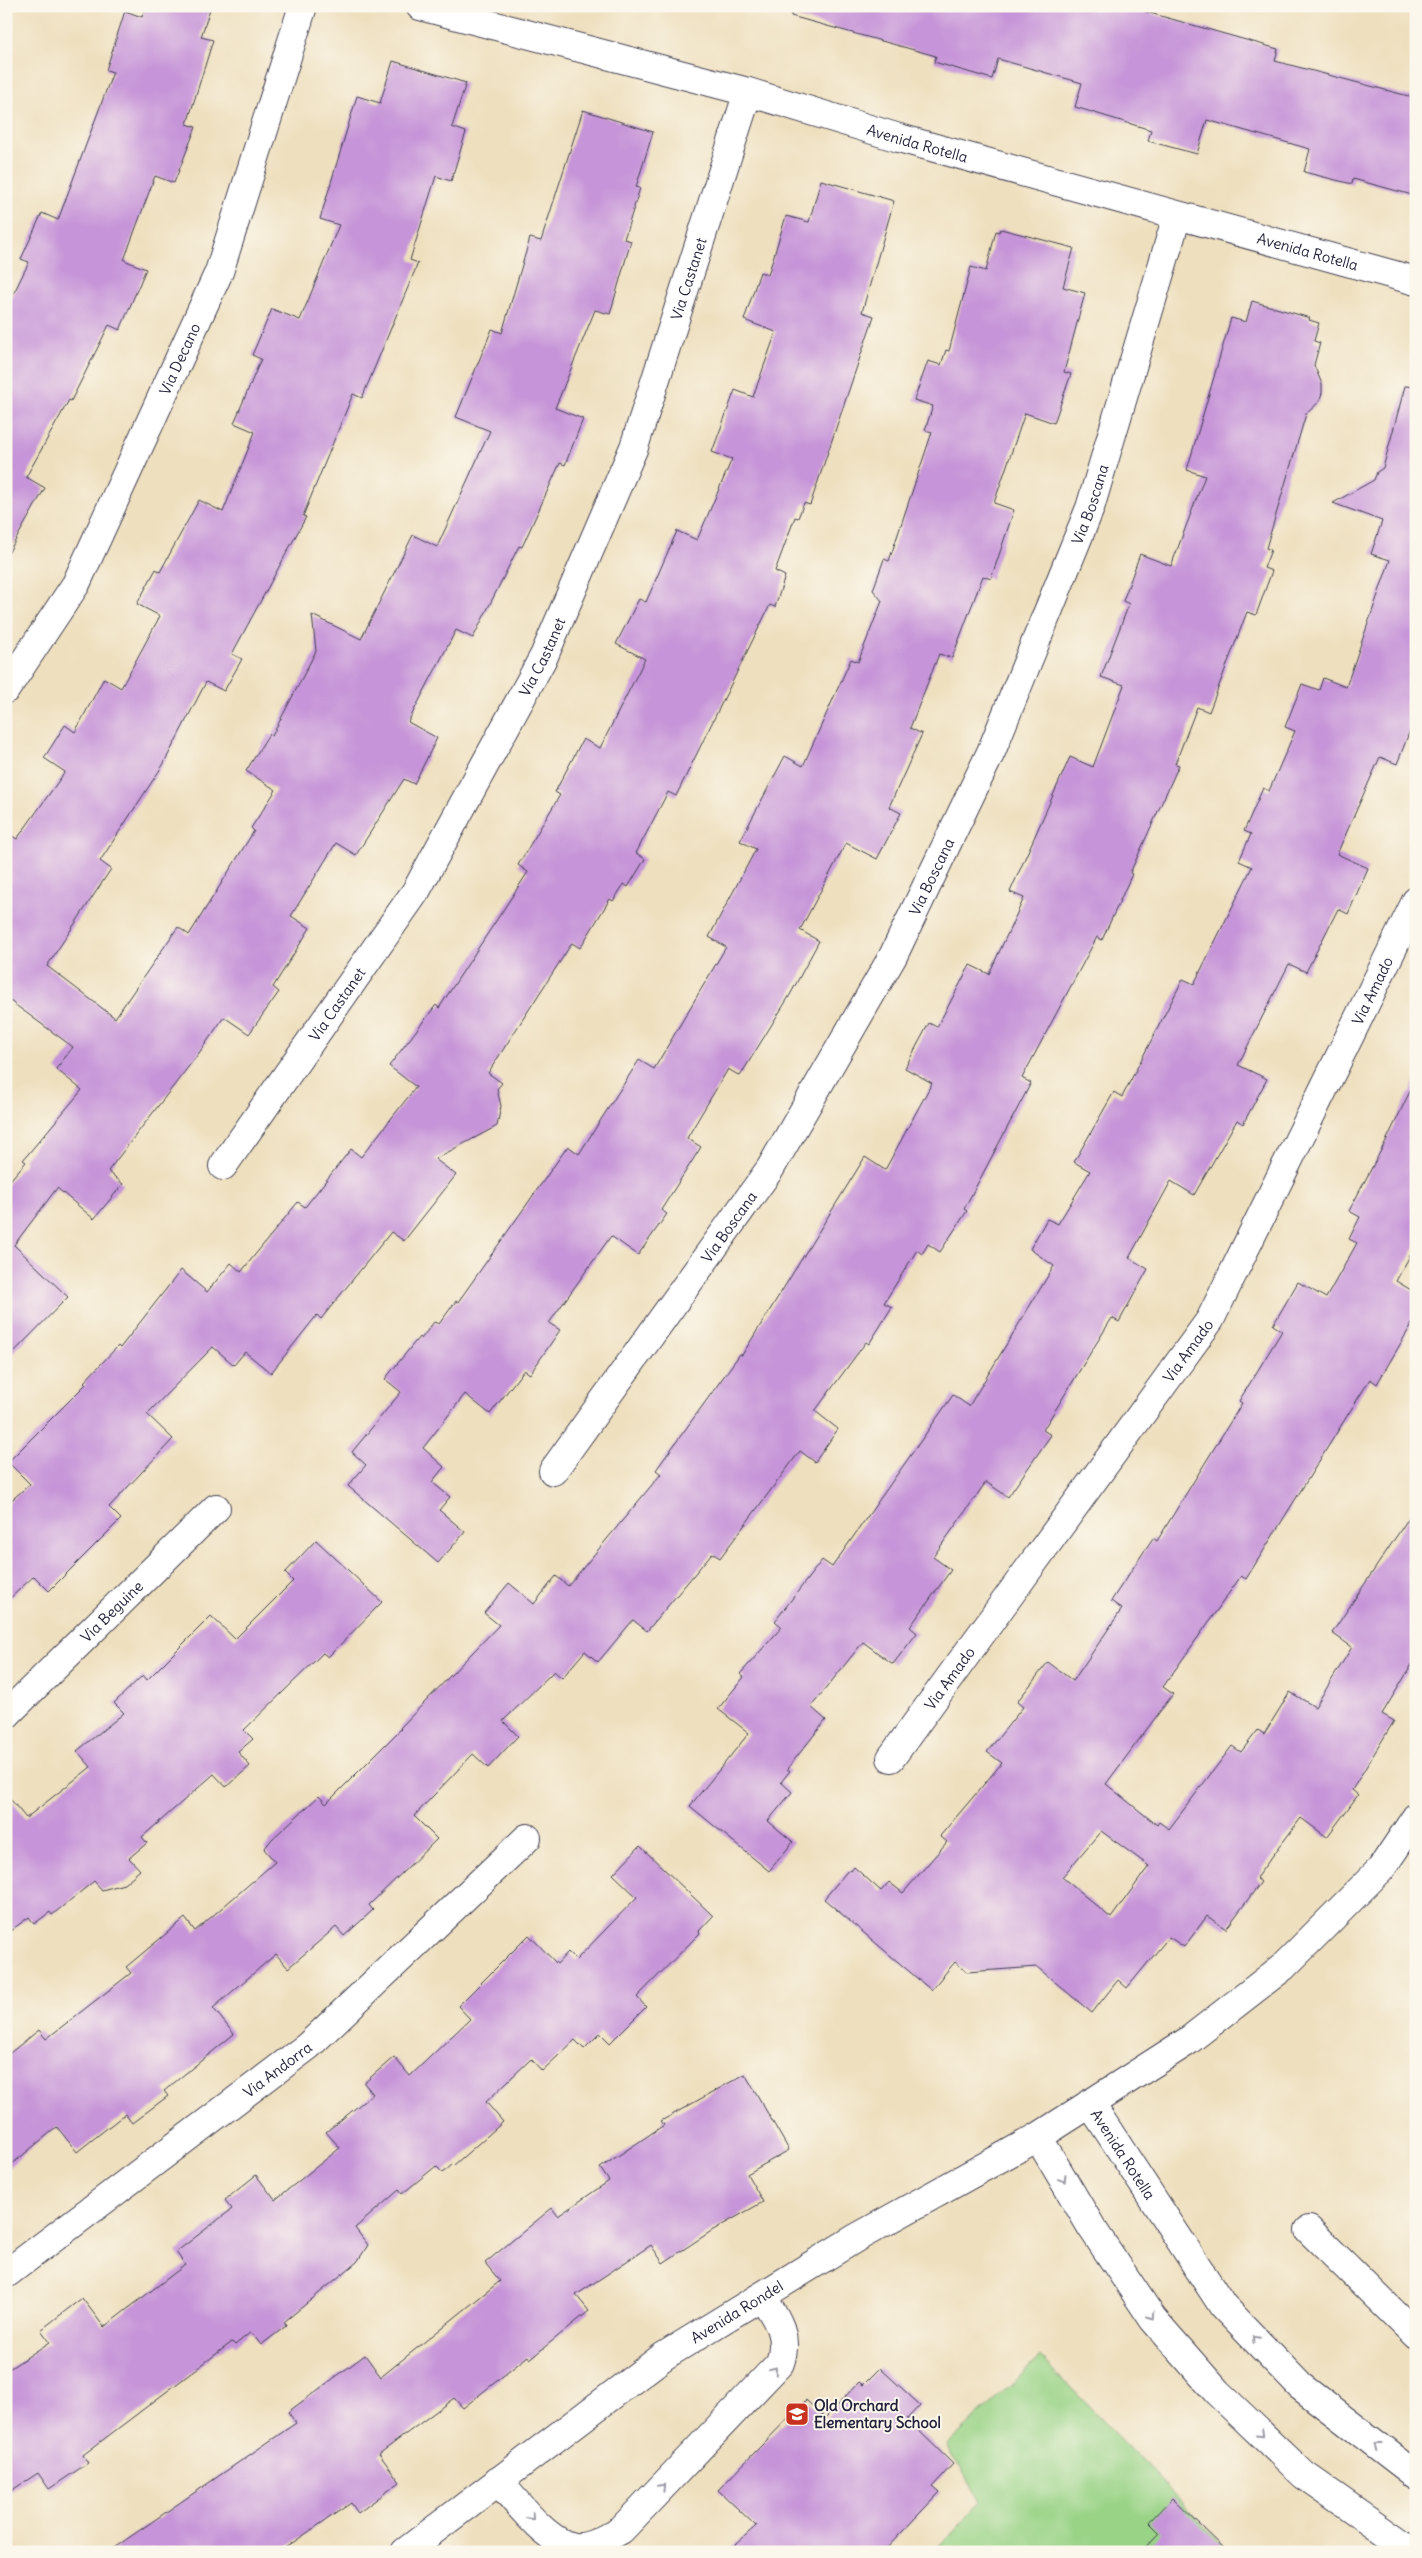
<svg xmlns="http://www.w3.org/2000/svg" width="1422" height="2558" viewBox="0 0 1422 2558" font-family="Delius,sans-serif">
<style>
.green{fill:#99d386;stroke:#5e7a60}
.building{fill:#c694d8;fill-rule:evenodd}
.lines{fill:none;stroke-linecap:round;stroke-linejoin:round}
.minor-casing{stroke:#413e4f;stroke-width:30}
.minor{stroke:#fff;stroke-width:28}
.oneway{stroke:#9c9ca7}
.labels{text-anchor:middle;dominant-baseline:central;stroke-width:4;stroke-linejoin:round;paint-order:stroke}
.street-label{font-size:15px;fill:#22223b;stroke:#fbf7ec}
.poi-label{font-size:15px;font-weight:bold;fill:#22223b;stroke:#fbf7ec;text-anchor:start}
</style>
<rect width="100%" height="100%" fill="#fbf7ec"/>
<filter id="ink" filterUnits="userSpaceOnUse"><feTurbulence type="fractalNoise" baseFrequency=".02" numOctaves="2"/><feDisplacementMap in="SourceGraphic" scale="10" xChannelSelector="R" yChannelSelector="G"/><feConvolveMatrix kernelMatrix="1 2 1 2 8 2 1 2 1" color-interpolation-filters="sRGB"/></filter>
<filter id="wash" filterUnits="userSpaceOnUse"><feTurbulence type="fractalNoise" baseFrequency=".0096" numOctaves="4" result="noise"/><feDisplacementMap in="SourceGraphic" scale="20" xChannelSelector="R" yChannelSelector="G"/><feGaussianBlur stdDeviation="1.12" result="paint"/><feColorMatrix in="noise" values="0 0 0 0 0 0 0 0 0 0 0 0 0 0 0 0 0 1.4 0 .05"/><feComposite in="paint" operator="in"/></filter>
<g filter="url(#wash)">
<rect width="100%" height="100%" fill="#eedfbe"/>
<polygon class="green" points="1040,2357 1230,2552 933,2552 981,2502 947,2445"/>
<g id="blocks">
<g class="building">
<polygon points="146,6 211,6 201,37 213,40 187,124 196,127 174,183 155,176 124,260 146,269 120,330 109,325 71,401 69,400 26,477 45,488 6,557 6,309 29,262 21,259 42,213 58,220 113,72 106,70 125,11 142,17"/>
<polygon points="792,6 1144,6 1143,11 1278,49 1275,61 1416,98 1416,196 1353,179 1352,184 1304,172 1310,149 1207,120 1197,154 1148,141 1151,130 1075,107 1082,83 998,59 992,79 934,62 936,56 791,16"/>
<polygon points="393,61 466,83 452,127 466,132 451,181 436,176 410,260 418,263 362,398 353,394 303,516 306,517 232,654 242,659 224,691 206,682 163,765 100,861 111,869 47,966 115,1018 178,927 189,935 254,831 251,828 276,790 246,771 269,734 272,736 316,651 312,615 361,639 413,535 437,547 490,431 456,417 492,329 502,333 530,238 541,241 583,110 653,132 636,187 640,188 624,239 631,241 610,314 595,310 555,408 583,419 565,465 560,463 522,547 519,546 473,638 456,630 408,722 437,738 414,784 404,779 356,855 336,843 291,916 310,928 273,987 279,992 249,1034 224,1017 199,1053 108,1171 123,1184 94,1219 57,1188 14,1245 68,1297 6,1360 6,1185 26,1162 23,1160 82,1090 56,1069 73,1047 6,998 6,832 17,839 65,772 44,758 65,725 75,732 104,678 121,688 160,616 137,604 156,569 160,572 199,500 223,512 255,432 234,423 261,359 252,355 272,309 300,320 339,225 320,219 357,96 380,103"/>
<polygon points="821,180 894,201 862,312 874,316 810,505 804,503 798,518 795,517 775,571 785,576 775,607 770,605 676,796 668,792 636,853 645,859 628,887 624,884 613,901 610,899 580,948 572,943 488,1073 502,1083 497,1089 501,1106 497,1126 435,1159 456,1175 404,1241 391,1232 321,1319 317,1315 271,1373 245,1352 234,1365 213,1347 147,1414 173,1439 109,1507 121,1519 49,1591 34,1576 6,1602 6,1505 30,1484 8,1462 86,1384 84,1382 118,1346 120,1348 181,1270 207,1292 231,1263 241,1272 298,1202 305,1207 351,1149 361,1157 416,1087 389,1066 436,1005 439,1008 528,872 518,865 560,795 555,792 583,739 600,748 645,659 616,644 639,599 646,602 677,531 697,540 732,459 712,452 735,390 753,397 776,332 744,320 760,272 768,275 786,216 809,222"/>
<polygon points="1001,229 1074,248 1063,287 1085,293 1064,372 1071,374 1054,423 1025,413 994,503 1014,510 991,579 983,576 952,658 939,654 910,728 922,734 889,807 901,813 877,859 846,843 800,930 819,941 790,995 740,1076 728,1069 687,1138 701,1147 661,1210 667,1214 638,1255 611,1236 549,1323 560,1330 530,1374 524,1370 490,1414 465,1394 423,1448 444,1467 432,1482 450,1497 439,1510 465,1532 438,1563 348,1486 366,1465 352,1452 401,1392 385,1379 419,1337 421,1339 434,1322 439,1324 456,1301 458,1302 568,1146 579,1154 639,1060 654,1069 726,947 709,937 756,849 740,841 785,756 803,766 851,659 858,662 882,601 873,590 884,559 889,561 932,432 925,430 933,406 914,400 928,361 941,365 946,350 949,351 971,267 986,271 996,231 999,232"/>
<polygon points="1252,301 1310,318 1309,320 1319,323 1314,341 1320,343 1314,365 1322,384 1322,393 1319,402 1306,414 1266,548 1271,550 1264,568 1272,571 1256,615 1247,612 1209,712 1197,707 1175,764 1179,765 1130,873 1132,874 1102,940 1097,937 1022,1078 1031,1083 964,1209 967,1211 940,1252 928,1244 922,1254 917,1250 884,1303 892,1307 869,1344 866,1342 815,1411 838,1429 815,1462 800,1451 720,1558 712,1553 647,1631 633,1620 598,1662 585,1651 562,1678 554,1671 503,1721 518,1736 488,1768 473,1754 414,1816 437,1839 369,1905 373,1910 344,1936 336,1927 288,1968 276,1954 213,2008 234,2034 164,2091 168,2096 132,2123 125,2114 77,2152 57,2127 6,2169 6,2056 39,2030 46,2039 131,1973 126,1967 185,1918 195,1931 275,1862 264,1849 272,1839 319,1796 326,1804 401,1729 400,1728 499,1625 484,1613 509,1583 534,1604 556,1576 568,1586 661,1474 656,1470 740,1354 742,1355 865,1157 885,1170 932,1083 905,1068 929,1023 937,1027 970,965 989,974 1024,898 1010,892 1070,757 1093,767 1124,685 1101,677 1129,604 1123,601 1140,554 1171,566 1205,476 1187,470 1231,318 1246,322"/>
<polygon points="1405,386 1416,387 1416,715 1397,764 1380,757 1337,854 1368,868 1348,914 1338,909 1306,972 1289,964 1238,1065 1267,1079 1243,1124 1237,1120 1194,1195 1171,1181 1129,1258 1148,1269 1119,1322 1112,1318 1043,1430 1051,1435 1008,1497 986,1482 933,1557 951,1570 910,1627 917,1633 893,1664 863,1642 811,1707 826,1720 787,1769 790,1771 781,1782 792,1792 768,1821 793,1842 769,1871 690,1806 749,1733 718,1709 744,1677 740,1674 782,1627 775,1621 822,1560 832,1567 953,1395 969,1406 1054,1266 1030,1249 1047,1219 1058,1224 1090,1171 1074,1162 1114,1092 1122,1097 1183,979 1194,984 1252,867 1239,861 1251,834 1244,831 1263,788 1269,791 1295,731 1285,727 1302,684 1319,690 1323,678 1346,687 1390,560 1371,554 1382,521 1333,503 1374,480 1377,472 1383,468"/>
<path d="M 1416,1079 L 1416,1245 L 1396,1281 L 1416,1293 L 1416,1317 L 1377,1384 L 1370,1379 L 1246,1579 L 1241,1576 L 1163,1687 L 1173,1694 L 1106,1784 L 1157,1825 L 1159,1822 L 1169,1829 L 1232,1746 L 1241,1752 L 1258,1730 L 1264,1734 L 1290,1692 L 1315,1707 L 1352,1647 L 1332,1633 L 1416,1507 L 1416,1658 L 1382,1714 L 1394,1721 L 1352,1790 L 1358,1795 L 1327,1837 L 1301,1818 L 1256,1878 L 1261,1882 L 1226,1929 L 1207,1916 L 1184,1947 L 1169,1937 L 1127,1988 L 1118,1980 L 1092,2013 L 1037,1967 L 967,1972 L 955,1962 L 931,1990 L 824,1899 L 849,1869 L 851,1871 L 854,1867 L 881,1891 L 889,1882 L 903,1893 L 947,1842 L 940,1836 L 1002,1763 L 987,1752 L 1023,1707 L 1017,1702 L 1048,1662 L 1073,1681 L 1122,1609 L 1111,1601 L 1153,1538 L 1157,1541 L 1242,1403 L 1239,1401 L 1282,1331 L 1273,1325 L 1298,1282 L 1326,1298 L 1357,1243 L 1349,1239 L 1360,1217 L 1349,1211 L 1387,1139 ZM 1101,1831 L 1149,1866 L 1111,1918 L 1062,1877 Z"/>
<polygon points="316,1540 382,1602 328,1657 323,1653 244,1730 253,1739 238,1752 250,1766 226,1787 214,1774 142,1837 147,1843 129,1858 140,1870 124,1884 102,1890 94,1881 52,1915 50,1912 34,1924 29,1917 6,1934 6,1794 26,1818 91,1767 77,1751 124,1713 114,1703 143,1675 147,1680 211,1616 235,1639 293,1581 285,1573"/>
<polygon points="640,1846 713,1916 699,1931 700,1933 637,1997 646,2007 610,2043 600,2033 584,2049 575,2040 542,2071 531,2059 486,2102 503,2122 454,2165 453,2164 443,2173 436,2166 402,2194 399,2190 355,2228 368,2245 357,2262 284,2322 286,2326 261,2345 251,2332 235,2345 232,2342 83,2455 88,2463 49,2489 38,2473 6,2494 6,2371 50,2342 41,2330 82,2298 104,2327 185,2265 176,2252 232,2209 225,2200 256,2175 275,2200 340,2148 326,2132 373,2094 364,2083 394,2057 410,2076 470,2019 458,2006 529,1935 557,1964 568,1952 576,1960 637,1897 613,1874"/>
<polygon points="745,2074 789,2150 747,2174 763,2202 713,2230 663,2263 651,2245 576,2295 589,2311 530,2359 528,2356 463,2408 454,2398 379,2454 400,2482 358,2513 351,2503 279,2552 108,2552 296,2423 288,2412 365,2355 381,2377 500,2281 485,2263 552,2208 558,2216 609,2181 600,2168 664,2125 661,2121"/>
<polygon points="880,2368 920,2405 907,2419 953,2464 933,2486 940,2492 883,2552 727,2552 756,2526 718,2490 806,2400 825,2418 859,2382 863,2385"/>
<polygon points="1172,2498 1228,2552 1142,2552 1160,2533 1149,2522"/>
</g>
</g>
</g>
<g filter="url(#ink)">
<use href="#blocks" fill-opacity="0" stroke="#413e4f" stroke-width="1"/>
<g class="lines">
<g class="minor-casing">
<g id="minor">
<path id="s1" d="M 420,6 L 748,92 L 899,138 L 1416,281"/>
<path id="s2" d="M 6,689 L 76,584 L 219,272 L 303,6"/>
<path id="s3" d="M 223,1166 L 416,891 L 544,656 L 634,447 L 748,92"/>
<path id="s4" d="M 553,1471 L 770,1169 L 893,956 L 991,752 L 1090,508 L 1177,216"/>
<path id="s5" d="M 6,1715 L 216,1508"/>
<path id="s6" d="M 891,1758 L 1210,1320 L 1416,901"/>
<path id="s7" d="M 1090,2103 L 1223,2306 L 1300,2386 L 1416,2475"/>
<polyline points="1038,2137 1092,2228 1153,2319 1217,2392 1304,2475 1401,2543 1416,2551"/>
<polyline points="1309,2230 1416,2335"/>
<path id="s8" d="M 6,2274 L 308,2046 L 527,1838"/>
<path d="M 498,2481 C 516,2501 547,2543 574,2547 C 590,2549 607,2537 621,2530 L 780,2363 C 789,2335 777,2319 762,2296"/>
<path id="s9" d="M 405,2552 L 664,2356 L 856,2238 L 1038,2137 L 1188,2041 L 1283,1967 L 1381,1869 L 1416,1817"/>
</g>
</g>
<use href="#minor" class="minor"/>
</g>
<defs><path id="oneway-chevron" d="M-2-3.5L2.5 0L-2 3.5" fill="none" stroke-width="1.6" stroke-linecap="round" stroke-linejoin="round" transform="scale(1.25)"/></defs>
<g class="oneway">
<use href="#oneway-chevron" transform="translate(1063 2179) rotate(59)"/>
<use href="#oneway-chevron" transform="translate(1151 2316) rotate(55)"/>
<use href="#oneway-chevron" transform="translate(1255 2339) rotate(-134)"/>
<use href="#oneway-chevron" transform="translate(774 2370) rotate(-51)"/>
<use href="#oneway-chevron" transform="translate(1261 2434) rotate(44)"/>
<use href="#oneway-chevron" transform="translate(1377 2445) rotate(-142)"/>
<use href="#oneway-chevron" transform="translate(662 2487) rotate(-46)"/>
<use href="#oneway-chevron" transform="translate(531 2517) rotate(48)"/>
</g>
</g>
<defs>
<g id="school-square" transform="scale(1.25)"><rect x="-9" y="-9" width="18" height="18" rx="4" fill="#c8321e" stroke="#fbf7ec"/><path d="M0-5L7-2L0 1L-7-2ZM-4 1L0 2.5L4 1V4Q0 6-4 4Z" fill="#fff"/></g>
</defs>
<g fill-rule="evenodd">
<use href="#school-square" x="797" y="2414"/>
</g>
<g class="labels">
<g class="street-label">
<text stroke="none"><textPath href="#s1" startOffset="516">Avenida Rotella</textPath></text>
<text stroke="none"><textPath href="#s1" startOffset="921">Avenida Rotella</textPath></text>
<text stroke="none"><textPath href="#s3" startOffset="1008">Via Castanet</textPath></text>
<text stroke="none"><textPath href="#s2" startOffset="374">Via Decano</textPath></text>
<text stroke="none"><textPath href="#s4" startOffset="1111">Via Boscana</textPath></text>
<text stroke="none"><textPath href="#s3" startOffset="602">Via Castanet</textPath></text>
<text stroke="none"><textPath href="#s4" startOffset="706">Via Boscana</textPath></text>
<text stroke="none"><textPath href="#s6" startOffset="909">Via Amado</textPath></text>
<text stroke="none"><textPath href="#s3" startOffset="198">Via Castanet</textPath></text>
<text stroke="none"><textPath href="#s4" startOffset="301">Via Boscana</textPath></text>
<text stroke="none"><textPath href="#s6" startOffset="504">Via Amado</textPath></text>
<text stroke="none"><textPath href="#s5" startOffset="148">Via Beguine</textPath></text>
<text stroke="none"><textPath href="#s6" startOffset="99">Via Amado</textPath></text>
<text stroke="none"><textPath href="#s8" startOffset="340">Via Andorra</textPath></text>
<text stroke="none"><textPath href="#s7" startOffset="61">Avenida Rotella</textPath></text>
<text stroke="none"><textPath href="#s9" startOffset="410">Avenida Rondel</textPath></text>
</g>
<g class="poi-label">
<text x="814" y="2405">Old Orchard<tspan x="814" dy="17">Elementary School</tspan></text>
</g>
</g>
<rect width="1422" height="2558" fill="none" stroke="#fbf7ec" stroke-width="25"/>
</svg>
